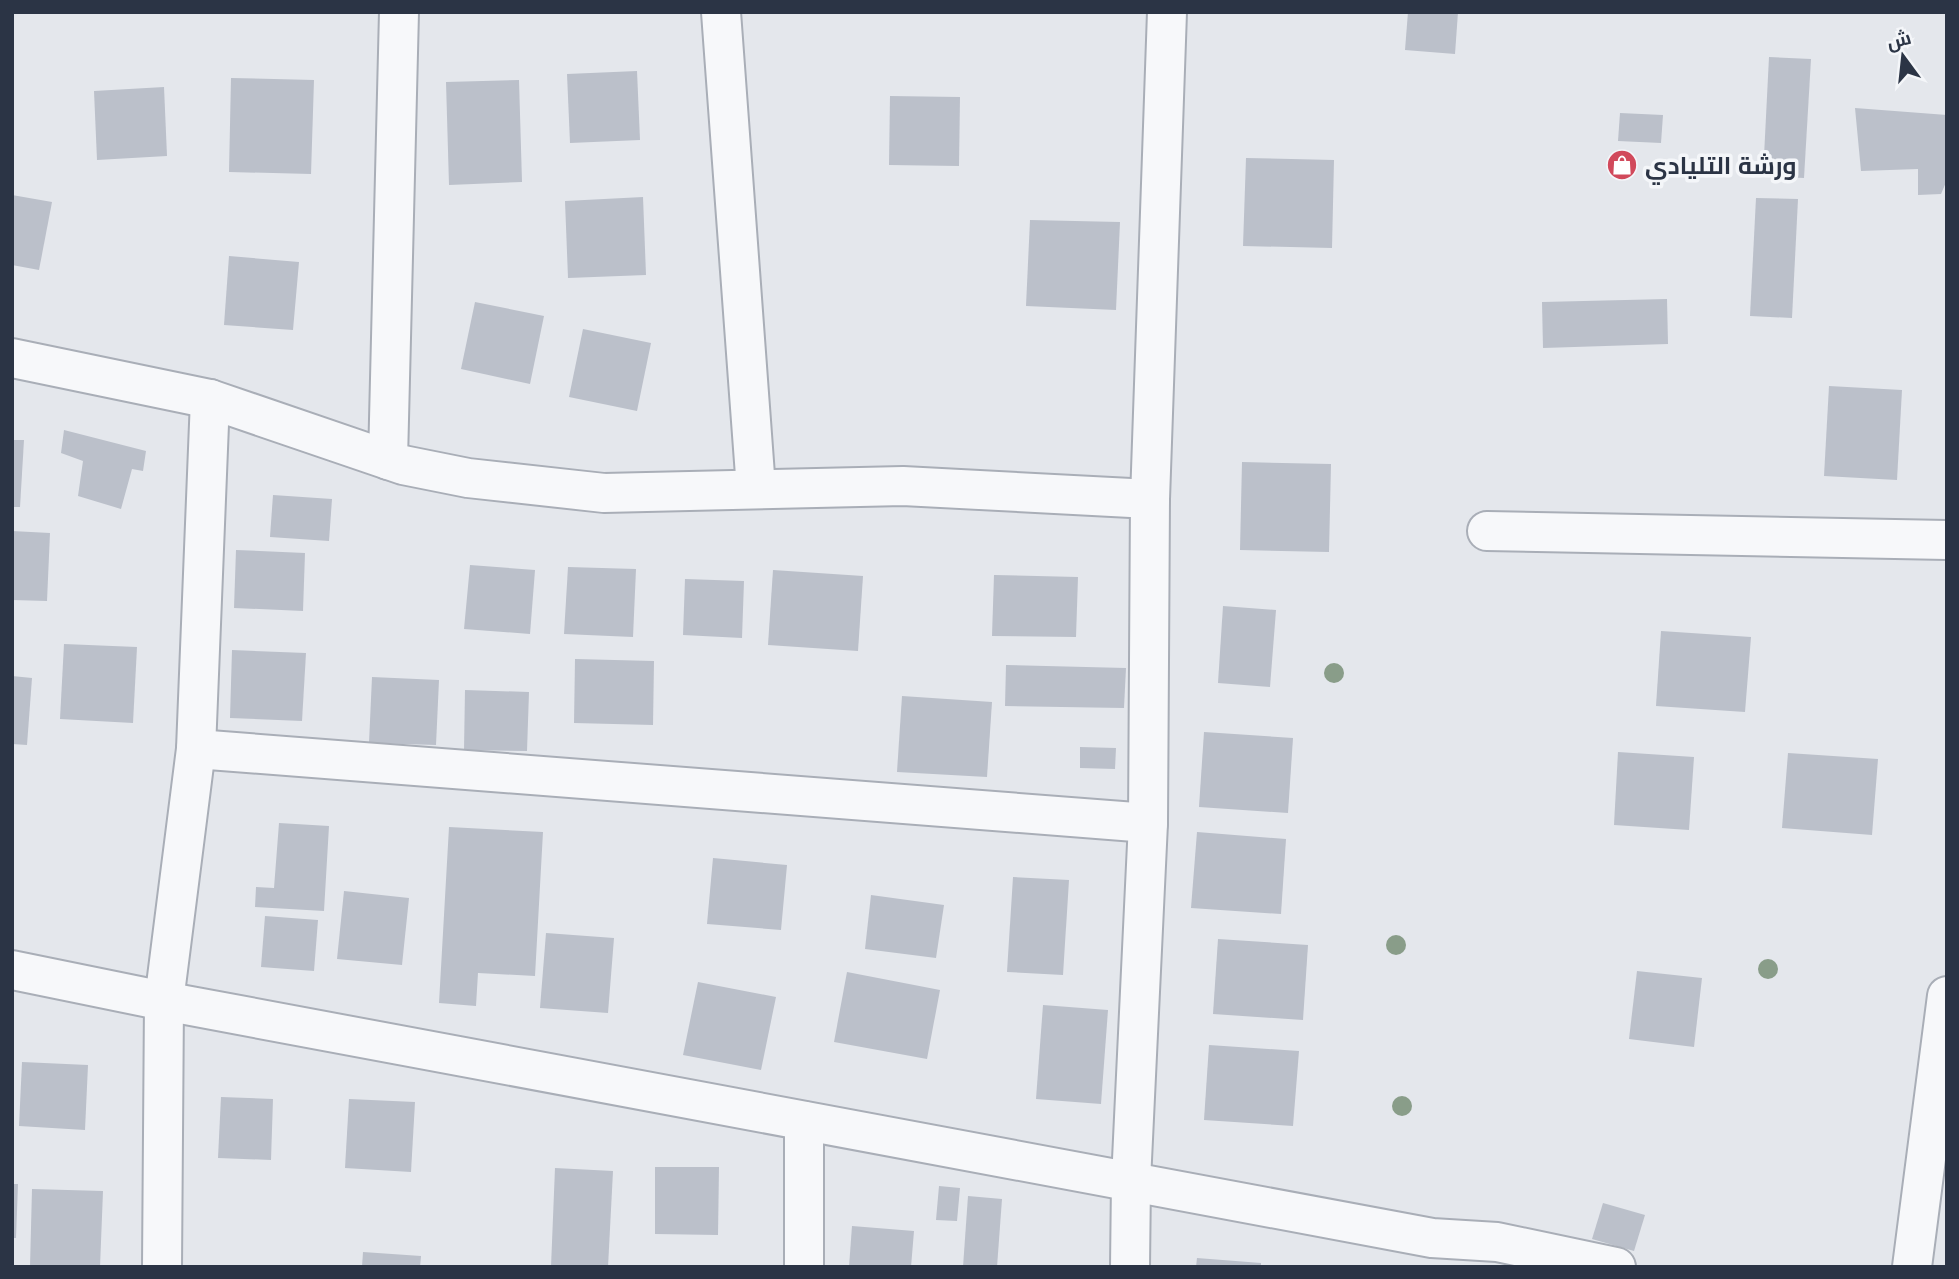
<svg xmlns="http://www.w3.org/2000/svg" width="1959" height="1279" viewBox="0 0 1959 1279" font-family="Arial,Cairo,sans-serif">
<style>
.building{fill:#bbc0ca}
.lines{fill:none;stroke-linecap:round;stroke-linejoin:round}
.minor-casing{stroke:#a9aeb7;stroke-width:42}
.minor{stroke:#f7f8fa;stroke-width:38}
.tree{fill:#899d89}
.labels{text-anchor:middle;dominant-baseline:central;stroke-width:7;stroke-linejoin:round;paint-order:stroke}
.poi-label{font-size:24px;font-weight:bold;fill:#2b3445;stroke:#f4f6f9;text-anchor:start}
</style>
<rect width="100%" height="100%" fill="#e4e7ec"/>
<g class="building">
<polygon points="1408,12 1458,12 1455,54 1405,50"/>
<polygon points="1769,57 1811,59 1804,178 1763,176"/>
<polygon points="637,71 640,140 570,143 567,74"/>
<polygon points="231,78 314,80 311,174 229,172"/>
<polygon points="519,80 522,182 449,185 446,82"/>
<polygon points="164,87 167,156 97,160 94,91"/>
<polygon points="890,96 960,97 959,166 889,165"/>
<polygon points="1855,108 1947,115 1947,180 1941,194 1918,195 1918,169 1861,171"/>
<polygon points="1620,113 1663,115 1661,143 1618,141"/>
<polygon points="1246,158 1334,160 1332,248 1243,246"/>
<polygon points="12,195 52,202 39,270 12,265"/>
<polygon points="643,197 646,275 568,278 565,201"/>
<polygon points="1756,198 1798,199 1792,318 1750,316"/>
<polygon points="1030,220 1120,222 1116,310 1026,306"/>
<polygon points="229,256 299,262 293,330 224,325"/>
<polygon points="1667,299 1668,344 1543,348 1542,302"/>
<polygon points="475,302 544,316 530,384 461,369"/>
<polygon points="583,329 651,343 637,411 569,397"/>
<polygon points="1829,386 1902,390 1897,480 1824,476"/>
<polygon points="64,430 146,451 143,471 132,469 121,509 78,496 83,461 61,453"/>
<polygon points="12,440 24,440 20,507 12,507"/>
<polygon points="1242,462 1331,464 1329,552 1240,550"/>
<polygon points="273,495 332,499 329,541 270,537"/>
<polygon points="12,531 50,533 47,601 12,600"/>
<polygon points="236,550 305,553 303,611 234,608"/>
<polygon points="470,565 535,570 530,634 464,629"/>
<polygon points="568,567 636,569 633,637 564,634"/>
<polygon points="773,570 863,576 858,651 768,645"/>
<polygon points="994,575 1078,577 1076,637 992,636"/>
<polygon points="685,579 744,581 742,638 683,635"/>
<polygon points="1223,606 1276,610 1270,687 1218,683"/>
<polygon points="1661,631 1751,637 1745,712 1656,706"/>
<polygon points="64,644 137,647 133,723 60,719"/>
<polygon points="232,650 306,653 302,721 230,718"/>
<polygon points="575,659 654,661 653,725 574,723"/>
<polygon points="1006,665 1126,668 1124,708 1005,706"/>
<polygon points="12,676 32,678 27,745 12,744"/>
<polygon points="372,677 439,680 436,745 369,743"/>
<polygon points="465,690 529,692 527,751 464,750"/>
<polygon points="902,696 992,702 987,777 897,772"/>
<polygon points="1204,732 1293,738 1288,813 1199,807"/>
<polygon points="1080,747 1116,748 1115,769 1080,768"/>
<polygon points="1618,752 1694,757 1689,830 1614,825"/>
<polygon points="1788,753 1878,759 1872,835 1782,828"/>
<polygon points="279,823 329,826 324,911 255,907 256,887 274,888"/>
<polygon points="449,827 543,832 535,976 478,973 476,1006 439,1003"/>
<polygon points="1197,832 1286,839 1281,914 1191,908"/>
<polygon points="713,858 787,865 781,930 707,924"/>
<polygon points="1013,877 1069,880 1063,975 1007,972"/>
<polygon points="344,891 409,898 402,965 337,959"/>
<polygon points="871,895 944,905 936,958 865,949"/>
<polygon points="265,916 318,920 314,971 261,967"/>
<polygon points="546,933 614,938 608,1013 540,1008"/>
<polygon points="1218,939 1308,945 1303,1020 1213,1014"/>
<polygon points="1637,971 1702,978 1694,1047 1629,1039"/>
<polygon points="847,972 940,990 927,1059 834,1042"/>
<polygon points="698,982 776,997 761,1070 683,1055"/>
<polygon points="1043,1005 1108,1010 1101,1104 1036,1099"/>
<polygon points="1209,1045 1299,1051 1293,1126 1204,1120"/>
<polygon points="22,1062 88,1065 85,1130 19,1126"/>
<polygon points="221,1097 273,1099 271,1160 218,1158"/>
<polygon points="349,1099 415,1102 411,1172 345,1168"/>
<polygon points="655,1167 719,1167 718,1235 655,1234"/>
<polygon points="555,1168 613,1171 608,1267 551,1267"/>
<polygon points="12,1184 18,1184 16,1238 12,1238"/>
<polygon points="939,1186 960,1188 957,1221 936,1220"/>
<polygon points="32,1189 103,1191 100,1267 30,1267"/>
<polygon points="968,1196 1002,1199 997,1267 963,1267"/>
<polygon points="1603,1203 1645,1215 1634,1251 1592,1239"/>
<polygon points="852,1226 914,1231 911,1267 849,1267"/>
<polygon points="363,1252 421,1256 420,1267 362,1267"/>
<polygon points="1197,1258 1261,1263 1261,1267 1196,1267"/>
</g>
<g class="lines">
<g class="minor-casing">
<g id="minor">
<polyline points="721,12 756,489"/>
<polyline points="12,358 210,399 403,465 468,478 604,493 903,486 1150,499"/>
<polyline points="388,460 399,12"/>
<polyline points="1487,531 1947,540"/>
<polyline points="196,749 1148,823"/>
<polyline points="12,970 164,1001 1432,1238 1497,1242 1616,1267"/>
<polyline points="162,1267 164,1001 196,749 210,399"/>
<polyline points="804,1267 804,1121"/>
<polyline points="1130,1267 1131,1181 1148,823 1150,499 1167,12"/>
<polyline points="1912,1267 1947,996"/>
</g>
</g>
<use href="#minor" class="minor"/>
</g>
<g class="tree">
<circle cx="1334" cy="673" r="10"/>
<circle cx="1396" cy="945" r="10"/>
<circle cx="1768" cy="969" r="10"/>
<circle cx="1402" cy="1106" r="10"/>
</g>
<defs>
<g id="shop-disc" transform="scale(1.575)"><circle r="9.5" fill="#d1495b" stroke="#f4f6f9"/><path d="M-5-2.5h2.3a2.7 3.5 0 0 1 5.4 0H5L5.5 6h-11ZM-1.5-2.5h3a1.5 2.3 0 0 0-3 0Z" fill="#fff"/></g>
</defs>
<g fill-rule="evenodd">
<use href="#shop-disc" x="1622" y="165"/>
</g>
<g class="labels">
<g class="poi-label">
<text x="1645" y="165">ورشة التليادي</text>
</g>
</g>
<rect width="1959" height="1279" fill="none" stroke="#2b3445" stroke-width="28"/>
<g transform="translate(1903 56) rotate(345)" stroke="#f4f6f9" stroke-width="5" paint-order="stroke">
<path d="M0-5L12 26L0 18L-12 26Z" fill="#2b3445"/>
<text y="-10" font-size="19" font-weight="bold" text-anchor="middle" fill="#2b3445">ش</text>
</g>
</svg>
